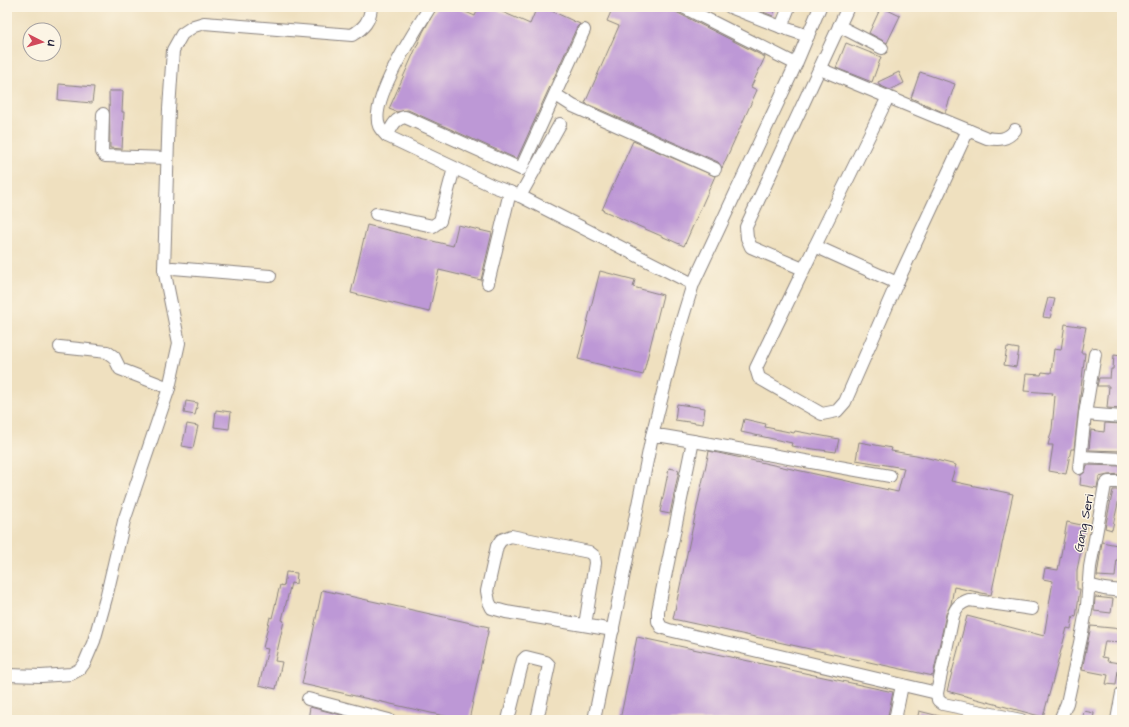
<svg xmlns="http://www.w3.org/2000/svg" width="1129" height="727" viewBox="0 0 1129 727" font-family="'Architects Daughter',sans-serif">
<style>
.building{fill:#bd98d6}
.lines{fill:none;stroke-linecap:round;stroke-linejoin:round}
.minor-casing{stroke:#88817d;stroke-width:14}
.minor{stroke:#fff;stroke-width:12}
.labels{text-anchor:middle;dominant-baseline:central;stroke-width:3;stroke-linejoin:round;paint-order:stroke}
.street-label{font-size:13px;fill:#22223b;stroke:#fcf5e5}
</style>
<rect width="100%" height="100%" fill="#fcf5e5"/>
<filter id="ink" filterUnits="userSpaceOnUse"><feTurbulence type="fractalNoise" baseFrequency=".025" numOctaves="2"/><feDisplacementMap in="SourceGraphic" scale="8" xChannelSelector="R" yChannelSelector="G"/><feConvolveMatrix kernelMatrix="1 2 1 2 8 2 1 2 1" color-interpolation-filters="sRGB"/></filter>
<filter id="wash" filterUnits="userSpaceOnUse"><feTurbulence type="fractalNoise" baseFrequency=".012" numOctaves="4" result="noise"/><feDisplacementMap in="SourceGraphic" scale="16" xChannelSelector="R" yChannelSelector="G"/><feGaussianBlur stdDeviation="0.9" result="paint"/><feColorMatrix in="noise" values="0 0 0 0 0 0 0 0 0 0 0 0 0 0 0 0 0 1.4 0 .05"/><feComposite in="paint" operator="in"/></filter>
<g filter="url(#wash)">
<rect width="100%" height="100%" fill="#efe0bf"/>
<g id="blocks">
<g class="building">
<polygon points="437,7 454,7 475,16 479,7 491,7 530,24 537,7 543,7 580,24 577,27 517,159 408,110 397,112 389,109 423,32"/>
<polygon points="613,7 666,7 765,57 751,87 757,90 722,168 718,162 585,103 619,26 607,21"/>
<polygon points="751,7 776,7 773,16"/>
<polygon points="881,7 900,16 887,43 869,33"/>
<polygon points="846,43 881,57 872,82 836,68"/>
<polygon points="899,72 904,83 890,90 879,85 878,82"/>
<polygon points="920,72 955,84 945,113 911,98"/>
<polygon points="59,84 94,87 92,103 58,100"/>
<polygon points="109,91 123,91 122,112 124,112 122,149 110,148"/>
<polygon points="633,141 715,176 684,246 602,210"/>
<polygon points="367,225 453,246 458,225 492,233 481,280 439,270 429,312 351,293"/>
<polygon points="600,271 635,280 633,287 663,295 643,375 578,359"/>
<polygon points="1048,298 1055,299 1050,318 1043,317"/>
<polygon points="1065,324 1086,327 1081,353 1085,353 1074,449 1071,449 1066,474 1049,471 1053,445 1048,445 1052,429 1055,396 1052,395 1053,393 1024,391 1026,374 1041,375 1042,372 1051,373 1054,349 1061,350"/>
<polygon points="1007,347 1019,349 1016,367 1004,365"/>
<polygon points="1114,355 1122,356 1122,409 1107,408 1109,386 1097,386 1099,378 1110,378 1111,369 1113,369"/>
<polygon points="186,401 198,403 195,415 184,413"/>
<polygon points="677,404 705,408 703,424 675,420"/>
<polygon points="216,410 231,412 229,429 214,427"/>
<polygon points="744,419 766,424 765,427 794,433 795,431 839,439 836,452 791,446 792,443 741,432"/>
<polygon points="1105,423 1122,424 1122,451 1089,450 1091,430 1104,432"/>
<polygon points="187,424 198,426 193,448 182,446"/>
<polygon points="859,442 892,448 891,451 916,455 956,465 951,481 1013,494 991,595 954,587 951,604 946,614 933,676 673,619 709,451 898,492 904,468 856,460"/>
<polygon points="1087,465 1122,466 1122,474 1108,475 1099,477 1097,488 1080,485 1081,475 1085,472"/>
<polygon points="669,468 679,470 670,514 660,512"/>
<polygon points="1113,490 1122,490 1122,500 1119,499 1112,530 1105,528"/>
<polygon points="1067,522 1086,526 1077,570 1077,589 1080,589 1076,617 1073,616 1071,629 1067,628 1043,717 947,691 967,616 1044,636 1053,581 1043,579 1045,568 1058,570"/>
<polygon points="1102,542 1122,546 1119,560 1117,559 1115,577 1097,576"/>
<polygon points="286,572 297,573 296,584 291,583 282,620 284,621 275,661 282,662 276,689 259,685 268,649 263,648 270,617 272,618 280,585 284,586"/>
<polygon points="322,590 489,627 469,720 462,720 302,684"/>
<polygon points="1095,597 1113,599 1111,613 1094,611"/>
<polygon points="1091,626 1122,629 1122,642 1105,641 1102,657 1108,658 1107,661 1119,663 1116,685 1106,684 1108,675 1082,670"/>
<polygon points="637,637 893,692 887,720 620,720"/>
<polygon points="310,707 357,719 357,720 308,720"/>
<polygon points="919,711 943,717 942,720 917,720"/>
<polygon points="1084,711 1094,713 1093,720 1082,720"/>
</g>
</g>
</g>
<g filter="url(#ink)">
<use href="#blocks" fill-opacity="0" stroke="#88817d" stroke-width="1"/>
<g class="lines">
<g class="minor-casing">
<g id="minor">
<path d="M 430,7 C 416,29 369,101 379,126 C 381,130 384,133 387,136 L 493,186 L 520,196 L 693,284"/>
<polyline points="683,7 796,64"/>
<polyline points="730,7 781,27"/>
<polyline points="789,7 781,27 808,36"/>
<polyline points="839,26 882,48"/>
<path d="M 820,69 L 987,138 C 999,140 1007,140 1015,130"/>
<polyline points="556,95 573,106 715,169"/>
<polyline points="103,114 102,152 105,156 167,158"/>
<path d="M 387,136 C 392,127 394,119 405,117 L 521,169 L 584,30"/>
<polyline points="520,196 560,124"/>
<polyline points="376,214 433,226 440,221 454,168"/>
<polygon points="815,246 897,283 845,402 837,411 822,414 759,378 756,368"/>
<polyline points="815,246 888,97"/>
<polyline points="164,269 173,268 270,276"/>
<polyline points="803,269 751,247 747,238 746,227 848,7"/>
<polyline points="488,283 510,192"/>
<polyline points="897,283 968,130"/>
<polyline points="60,347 107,352 114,357 120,369 169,388"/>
<polyline points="1085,414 1095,354"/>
<polyline points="652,436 663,436 693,441 890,476"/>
<polyline points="693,441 658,611 658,621 661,627 669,630 937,693"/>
<polyline points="1081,457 1122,459"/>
<polyline points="1079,468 1085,414 1122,417"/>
<polyline points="1088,585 1104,589 1122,591"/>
<polyline points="585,625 595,563 594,556 589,552 511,536 501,540 497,546 487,591 489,602 492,608 506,612 613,630"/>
<path d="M 7,675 L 41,676 L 71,674 L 80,669 L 85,662 L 94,641 L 106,598 L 124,521 L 169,388 L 179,343 L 164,269 L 169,109 L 173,50 L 182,34 L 194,26 L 204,23 L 352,35 C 364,28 370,21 371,7"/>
<polyline points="308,699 389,720"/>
<polyline points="508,720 523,660 526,657 546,662 549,665 537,720"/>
<polyline points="594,720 652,436 677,336 693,284 796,64 820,7"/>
<polyline points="895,720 902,685"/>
<path d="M 1021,720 L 943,704 L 938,700 L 937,693 L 953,616 C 956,607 960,603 969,600 L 1032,609"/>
<polyline points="1060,720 1067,703 1081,638 1087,605 1090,567 1105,485 1108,482 1122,482"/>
<polyline points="1117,720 1122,693"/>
</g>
</g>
<use href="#minor" class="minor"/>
</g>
</g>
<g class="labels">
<g class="street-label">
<text transform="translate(1084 523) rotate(-79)">Gang Seri</text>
</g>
</g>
<rect width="1129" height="727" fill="none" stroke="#fcf5e5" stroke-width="24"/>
<g transform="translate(42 42) rotate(96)"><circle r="19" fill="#fcf5e5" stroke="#a5a1a1"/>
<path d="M0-3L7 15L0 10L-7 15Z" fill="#d1495b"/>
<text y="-6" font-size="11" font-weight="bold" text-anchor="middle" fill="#22223b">U</text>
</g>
</svg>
